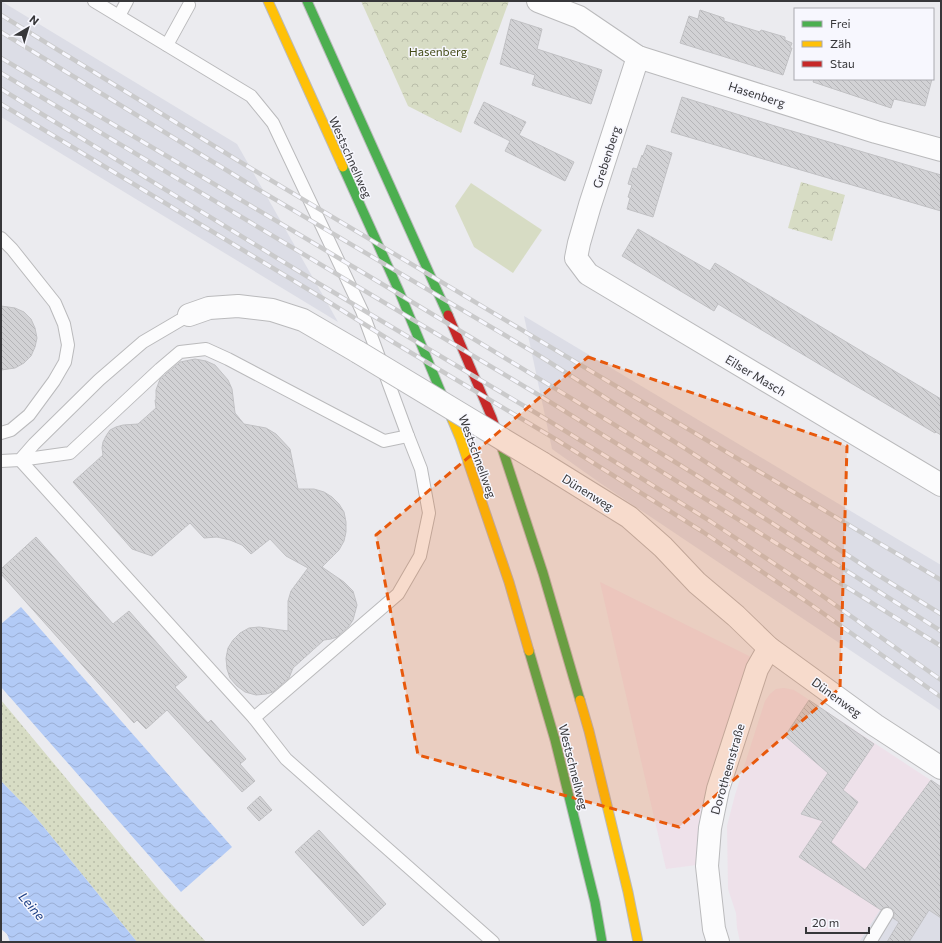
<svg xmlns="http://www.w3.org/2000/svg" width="942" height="943" viewBox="0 0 942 943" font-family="Commissioner,sans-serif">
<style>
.built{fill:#dcdde6}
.industrial{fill:#eee1ea}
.grass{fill:url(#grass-dots)}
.forest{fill:url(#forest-crowns)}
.pitch{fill:#d7dcc4}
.water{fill:url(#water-waves)}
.building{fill:url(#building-back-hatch);stroke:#c1c1c4}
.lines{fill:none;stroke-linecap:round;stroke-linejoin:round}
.lane-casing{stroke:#bababc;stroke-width:14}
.street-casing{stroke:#bababc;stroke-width:24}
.fast-casing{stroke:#bababc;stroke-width:11}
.slow-casing{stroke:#bababc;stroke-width:11}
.jam-casing{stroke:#bababc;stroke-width:11}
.lane{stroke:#fcfcfd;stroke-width:12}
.street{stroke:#fcfcfd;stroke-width:22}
.fast{stroke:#4caf50;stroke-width:9}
.slow{stroke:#ffc107;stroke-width:9}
.jam{stroke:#c62828;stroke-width:9}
.rail-casing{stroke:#cacacb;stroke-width:4.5}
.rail{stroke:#f7f7fe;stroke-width:3;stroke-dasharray:9;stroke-linecap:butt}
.street-bridge-casing{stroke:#bababc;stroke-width:24;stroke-linecap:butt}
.street-bridge{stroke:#fcfcfd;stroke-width:22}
.marked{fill:#e8590c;fill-opacity:0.2;stroke:#e8590c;stroke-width:3;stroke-dasharray:8 5;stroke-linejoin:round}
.labels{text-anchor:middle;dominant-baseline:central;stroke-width:3;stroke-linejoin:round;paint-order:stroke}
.park-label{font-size:12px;fill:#434b16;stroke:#f7f7fe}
.street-label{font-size:12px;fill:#37373a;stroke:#f7f7fe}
.water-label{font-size:13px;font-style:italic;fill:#1b3e85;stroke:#f7f7fe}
</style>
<defs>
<pattern id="grass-dots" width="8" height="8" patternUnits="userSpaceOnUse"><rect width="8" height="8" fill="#d7dcc4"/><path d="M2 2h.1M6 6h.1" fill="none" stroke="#b9bda9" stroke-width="1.8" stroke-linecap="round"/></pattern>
<pattern id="forest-crowns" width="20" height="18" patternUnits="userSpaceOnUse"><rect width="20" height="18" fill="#d7dcc4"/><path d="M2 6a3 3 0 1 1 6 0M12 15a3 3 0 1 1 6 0" fill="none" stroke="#b9bda9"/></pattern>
<pattern id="water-waves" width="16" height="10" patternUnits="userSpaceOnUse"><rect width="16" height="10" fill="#b2caf6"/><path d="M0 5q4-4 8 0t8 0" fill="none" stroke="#9aaed4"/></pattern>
<pattern id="building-back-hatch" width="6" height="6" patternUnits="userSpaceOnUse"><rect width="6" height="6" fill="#d2d2d5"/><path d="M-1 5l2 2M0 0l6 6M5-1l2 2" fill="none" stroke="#b5b5b8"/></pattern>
</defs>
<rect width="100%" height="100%" fill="#ebebef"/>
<g class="built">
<polygon points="1,1 237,144 338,322 1,117"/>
<polygon points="524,316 941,565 941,711 603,485 552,449"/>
<polygon points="941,817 941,942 859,942 880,910"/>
</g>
<g class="industrial">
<polygon points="600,582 757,660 704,864 666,869"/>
<polygon points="784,688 794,690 941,787 941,817 859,942 740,942 737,928 736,913 728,889 727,826 735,795 765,701 770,694 776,689"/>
</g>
<polygon class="grass" points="1,700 163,895 206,942 137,942 34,815 1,781"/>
<g class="forest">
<polygon points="361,1 509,1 461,133 408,106"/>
<polygon points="801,182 845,195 832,241 788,228"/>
</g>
<polygon class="pitch" points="471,183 542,230 513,273 474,247 455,206"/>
<g class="water">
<polygon points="21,607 232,847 181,892 1,687 1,624"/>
<polygon points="1,781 34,815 137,942 10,942 7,934 1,929"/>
</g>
<g class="building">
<polygon points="700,10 724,18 724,21 760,32 761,30 785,37 785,40 792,43 790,48 792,48 783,75 680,43 689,16 698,19"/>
<polygon points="511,19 542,29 537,49 602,70 591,104 532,85 535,75 500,64"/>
<polygon points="814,79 932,79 925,106 894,99 891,108 813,82"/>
<polygon points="682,97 775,126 941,175 941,211 671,132"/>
<polygon points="484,102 526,122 519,135 574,162 565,181 505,151 510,141 474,123"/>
<polygon points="647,145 672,153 653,217 627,209 630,198 628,197 632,185 628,184 633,168 637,169 642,155 643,156"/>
<polygon points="638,229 710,271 715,263 941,399 941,435 936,432 935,433 718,304 714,311 622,256"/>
<polygon points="1,306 15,308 24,312 31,319 35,328 37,338 35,347 31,356 24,363 15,368 1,370"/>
<polygon points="195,359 206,361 215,365 228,380 232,389 235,413 244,424 266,428 276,434 290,449 298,489 314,489 324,492 332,497 339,504 344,512 346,522 346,532 344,541 339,550 322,567 344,582 353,591 357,605 353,620 349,626 337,637 331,639 324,640 293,668 289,678 273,692 266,694 256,695 245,692 237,686 230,678 227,669 226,658 228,648 233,640 240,633 249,628 259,627 288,631 288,601 291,591 308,568 286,556 270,539 251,554 242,545 230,540 217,537 204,538 190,523 152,556 132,549 73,482 103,455 102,448 103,442 106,436 110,430 116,427 123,425 138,424 156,408 155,400 156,400 156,390 160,379 180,362"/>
<polygon points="36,537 113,624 129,611 187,677 175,687 208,723 211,720 246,759 240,764 255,781 242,792 167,710 146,729 137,720 134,723 1,574 1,569"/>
<polygon points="809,700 874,744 843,790 858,802 831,842 865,870 931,780 941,787 941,918 929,910 909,942 887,942 899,922 893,918 894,914 894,911 891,908 887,907 883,908 881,910 799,857 823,821 801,814 828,773 785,736"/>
<polygon points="260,796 272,810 259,821 247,808"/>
<polygon points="319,830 386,904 363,926 295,852"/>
</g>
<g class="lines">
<g class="lane-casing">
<g id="lane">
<polyline points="94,1 251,96 273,123 362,311 408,436 421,469 429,513 420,556 398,594 254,718"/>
<polyline points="119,16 127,1"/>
<polyline points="167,45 189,5"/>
<polyline points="1,238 12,249 55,303 64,324 68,345 65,362 54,381 29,415 11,430 1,433"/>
<polyline points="20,460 254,718 286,759 493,942"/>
<polyline points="20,460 70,453 160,369 180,352 206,349 228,359 384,441 408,436"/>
<polyline points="1,461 20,460 34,444 99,380 143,342 189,315"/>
<polyline points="870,942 887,914"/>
</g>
</g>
<g class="street-casing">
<g id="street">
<polyline points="538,1 579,17 638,57 876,132 941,150"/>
<polyline points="638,57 590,205 579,243 576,258 588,274 941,485"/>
<polyline points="189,315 209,308 238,306 272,310 303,320 358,352"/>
<polyline points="542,463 629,517 663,547 697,583 736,616 769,648 875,725 941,768"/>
<polyline points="718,942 714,929 707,866 710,828 718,789 757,669 769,648"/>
</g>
</g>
<g class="fast-casing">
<g id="fast">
<polyline points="307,1 448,315"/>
<polyline points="343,167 399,291 452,419"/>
<polyline points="502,448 543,573 580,700"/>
<polyline points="529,651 555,740 595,902 602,942"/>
</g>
</g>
<g class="slow-casing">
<g id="slow">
<polyline points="268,1 343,167"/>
<polyline points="452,419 460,438 509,582 529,651"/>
<polyline points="580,700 589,731 628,892 638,942"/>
</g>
</g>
<g class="jam-casing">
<polyline id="jam" points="448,315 492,418 502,448"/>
</g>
<use href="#lane" class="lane"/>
<use href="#street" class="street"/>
<use href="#fast" class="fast"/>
<use href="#slow" class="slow"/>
<use href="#jam" class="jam"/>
<g class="rail-casing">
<g id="rail">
<polyline points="1,15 237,160 941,580"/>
<polyline points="1,32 254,187 535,353 686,449 878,575 941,614"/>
<path d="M 1,58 C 226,191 452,324 675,462 C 764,517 852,575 941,631"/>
<polyline points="1,73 542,397 941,646"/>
<polyline points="1,89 313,280 546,419 710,521 817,592 941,680"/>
<polyline points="1,104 324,299 393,342 557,440 703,532 810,604 941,697"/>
</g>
</g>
<use href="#rail" class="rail"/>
<g class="street-bridge-casing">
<polyline id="street-bridge" points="358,352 542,463"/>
</g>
<use href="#street-bridge" class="street-bridge"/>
</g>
<path class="marked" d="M 588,357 L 847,446 L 840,688 L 679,827 L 418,755 L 376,535 Z"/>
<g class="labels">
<g class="park-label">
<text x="438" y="51">Hasenberg</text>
</g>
<g class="street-label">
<text transform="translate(757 94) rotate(18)">Hasenberg</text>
<text transform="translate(351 157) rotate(66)">Westschnellweg</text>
<text transform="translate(606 157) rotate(-72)">Grebenberg</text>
<text transform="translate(756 375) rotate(31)">Eilser Masch</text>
<text transform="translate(478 456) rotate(70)">Westschnellweg</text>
<text transform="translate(588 492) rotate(32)">Dünenweg</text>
<text transform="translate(837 697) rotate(36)">Dünenweg</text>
<text transform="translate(574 767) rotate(76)">Westschnellweg</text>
<text transform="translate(727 769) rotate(-74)">Dorotheenstraße</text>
</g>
<g class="water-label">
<text transform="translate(32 906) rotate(49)">Leine</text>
</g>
</g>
<rect width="942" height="943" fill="none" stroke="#37373a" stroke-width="4"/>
<rect x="794" y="8" width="140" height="72" fill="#f7f7fe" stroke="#aaaab0"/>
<rect x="802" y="21" width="20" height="6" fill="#4caf50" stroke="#aaaab0"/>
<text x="830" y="28" font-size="12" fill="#37373a">Frei</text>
<rect x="802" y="41" width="20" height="6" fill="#ffc107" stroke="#aaaab0"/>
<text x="830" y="48" font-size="12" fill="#37373a">Zäh</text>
<rect x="802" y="61" width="20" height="6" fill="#c62828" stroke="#aaaab0"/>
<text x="830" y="68" font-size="12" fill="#37373a">Stau</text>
<g transform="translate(28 28) rotate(38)" stroke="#f7f7fe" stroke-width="3" paint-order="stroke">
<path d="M0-3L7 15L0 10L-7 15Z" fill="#37373a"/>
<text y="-6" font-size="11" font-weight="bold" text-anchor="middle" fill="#37373a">N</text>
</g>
<path d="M806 927v6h63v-6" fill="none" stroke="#37373a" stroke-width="2"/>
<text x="812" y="927" font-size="12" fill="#37373a" stroke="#f7f7fe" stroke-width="3" paint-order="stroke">20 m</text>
</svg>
